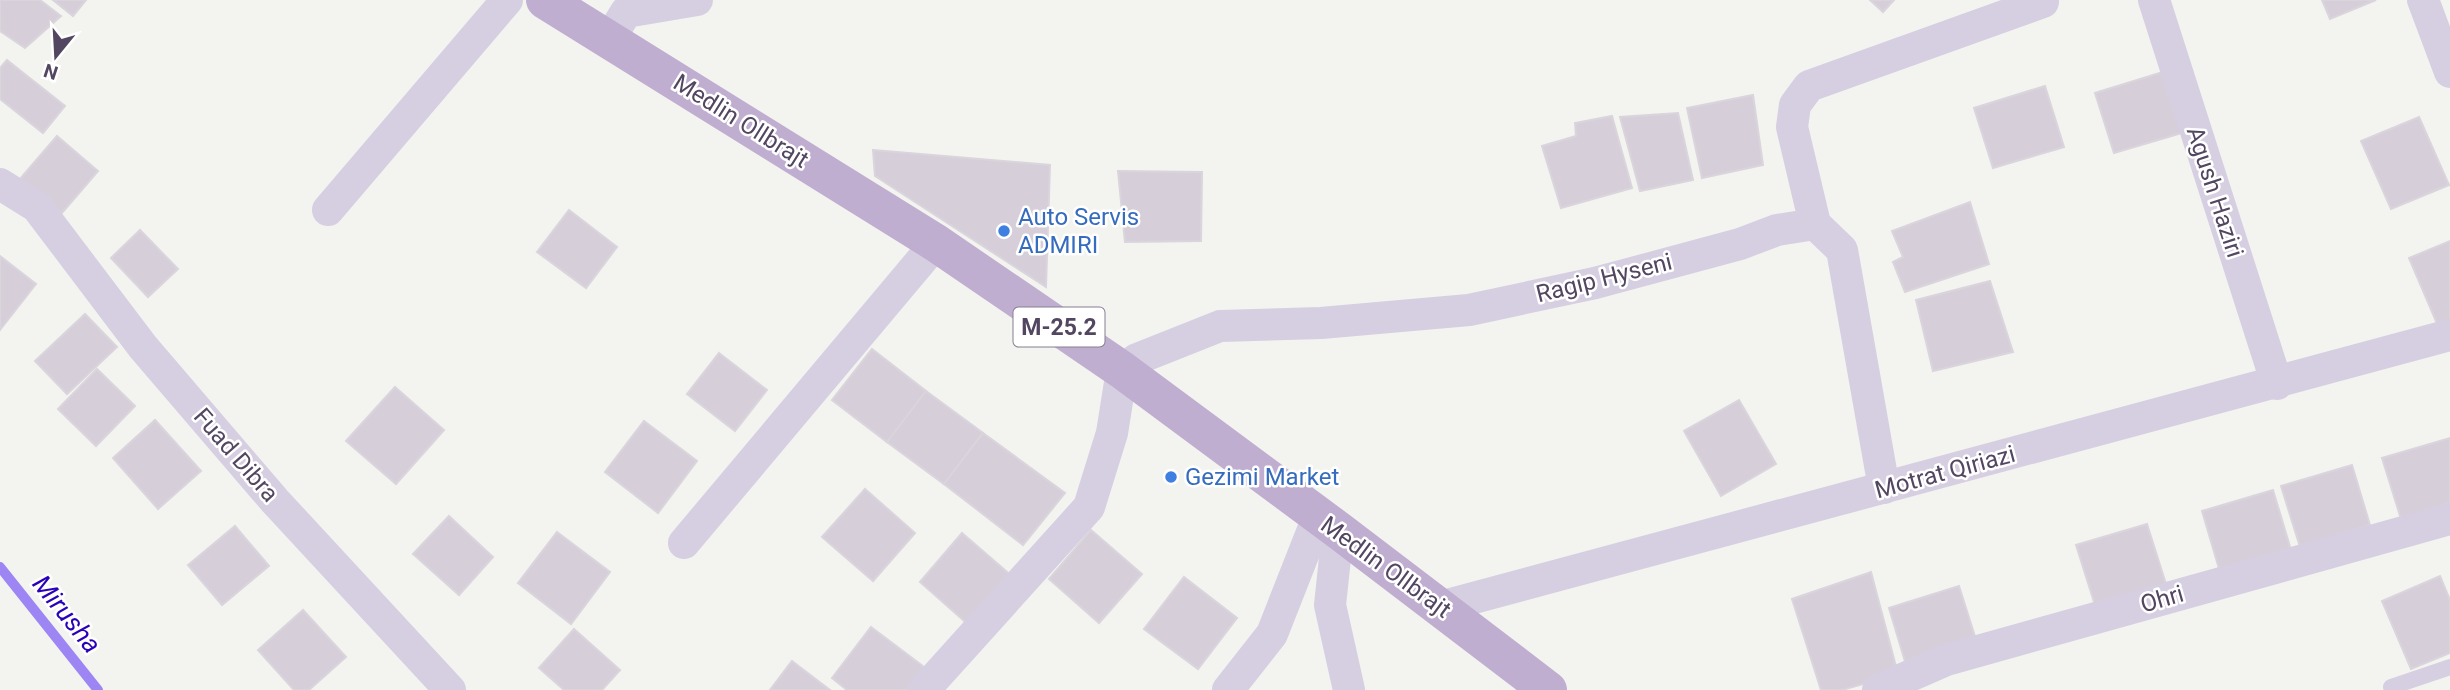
<svg xmlns="http://www.w3.org/2000/svg" width="2450" height="690" viewBox="0 0 2450 690" font-family="Roboto,sans-serif">
<style>
.lines{fill:none;stroke-linecap:round;stroke-linejoin:round}
.stream{stroke:#9d86f3;stroke-width:10}
.building{fill:#d6cfd9;stroke:#dad4dc;stroke-width:2}
.service{stroke:#d6cee1;stroke-width:16}
.minor{stroke:#d6cee1;stroke-width:32}
.primary{stroke:#c0aed1;stroke-width:38}
.shop-dot{fill:#3f7fe0;stroke:#fff;stroke-width:2.5}
.labels{text-anchor:middle;dominant-baseline:central;stroke-width:5;stroke-linejoin:round;paint-order:stroke}
.shield{fill:#fff;stroke:#867e90;stroke-width:2}
.shield-label{font-size:23px;font-weight:bold;fill:#524660}
.street-label{font-size:24px;fill:#524660;stroke:#fff}
.shop-label{font-size:24px;fill:#366cbe;stroke:#fff;text-anchor:start}
.water-label{font-size:26px;font-style:italic;fill:#2801b8;stroke:#fff}
</style>
<rect width="100%" height="100%" fill="#f3f3f0"/>
<g class="lines">
<polyline class="stream" points="0,567 98,690"/>
</g>
<g class="building">
<polygon points="0,0 40,0 61,16 25,48 0,31"/>
<polygon points="53,0 86,0 73,16"/>
<polygon points="1870,0 1894,0 1883,12"/>
<polygon points="2322,0 2376,0 2330,19"/>
<polygon points="7,60 65,106 43,133 0,99 0,68"/>
<polygon points="2166,71 2185,132 2114,153 2095,93"/>
<polygon points="2045,86 2064,147 1993,168 1974,108"/>
<polygon points="1753,95 1763,165 1702,178 1687,108"/>
<polygon points="1678,113 1693,180 1640,191 1620,117"/>
<polygon points="1612,116 1632,188 1561,208 1542,146 1576,136 1575,123"/>
<polygon points="2419,117 2449,185 2391,209 2361,141"/>
<polygon points="57,136 98,171 61,214 20,179"/>
<polygon points="873,150 1050,165 1046,287 875,176"/>
<polygon points="1118,171 1202,172 1201,241 1125,242"/>
<polygon points="1970,202 1989,264 1905,292 1893,262 1903,257 1892,231"/>
<polygon points="569,210 617,247 586,288 537,252"/>
<polygon points="140,230 178,269 148,297 111,258"/>
<polygon points="2450,241 2450,321 2438,326 2409,258"/>
<polygon points="0,256 36,284 0,330"/>
<polygon points="1990,281 2013,352 1933,371 1916,300"/>
<polygon points="85,314 117,347 67,394 35,361"/>
<polygon points="872,349 926,391 887,442 832,400"/>
<polygon points="719,353 767,390 735,431 687,394"/>
<polygon points="97,369 135,406 96,446 58,409"/>
<polygon points="395,387 444,430 396,484 346,441"/>
<polygon points="926,391 983,433 944,484 887,442"/>
<polygon points="1739,400 1776,464 1721,496 1684,431"/>
<polygon points="155,420 201,471 158,509 113,458"/>
<polygon points="644,421 697,461 658,513 605,472"/>
<polygon points="983,433 1065,493 1023,545 944,484"/>
<polygon points="2450,438 2450,503 2401,519 2382,458"/>
<polygon points="2352,465 2370,525 2300,547 2281,486"/>
<polygon points="865,489 915,533 873,581 822,537"/>
<polygon points="2273,490 2291,550 2220,572 2202,511"/>
<polygon points="449,516 493,557 459,595 413,554"/>
<polygon points="2147,524 2166,584 2095,605 2076,545"/>
<polygon points="235,526 269,566 222,605 188,565"/>
<polygon points="1091,530 1142,574 1099,623 1049,579"/>
<polygon points="557,532 610,572 571,624 518,583"/>
<polygon points="962,533 1013,577 970,626 920,582"/>
<polygon points="1871,572 1898,674 1842,690 1821,690 1792,599"/>
<polygon points="2440,576 2450,600 2450,653 2411,669 2382,601"/>
<polygon points="1184,577 1237,618 1198,669 1144,629"/>
<polygon points="1959,586 1978,646 1907,668 1889,608"/>
<polygon points="303,610 346,657 309,690 294,690 258,650"/>
<polygon points="871,627 924,667 907,690 847,690 832,678"/>
<polygon points="574,629 620,670 602,690 564,690 539,668"/>
<polygon points="792,661 830,690 770,690"/>
</g>
<g class="lines">
<polyline class="service" points="2391,687 2450,667"/>
<g class="minor">
<polyline points="2154,0 2277,384"/>
<polyline points="2423,0 2450,72"/>
<polyline points="610,38 626,12 697,0"/>
<polyline points="0,184 37,207 143,347 275,501 450,690"/>
<polyline points="328,210 507,0"/>
<polyline points="1815,224 1792,127 1795,105 1809,86 2043,2"/>
<polyline points="1338,530 1330,605 1349,690"/>
<polyline points="684,543 936,243"/>
<polyline points="1440,607 2450,335"/>
<polyline points="924,690 1089,507 1112,433 1122,370 1137,359 1220,326 1321,323 1469,310 1595,283 1740,244 1777,230 1815,224 1842,250 1884,488"/>
<polyline points="1228,690 1272,634 1318,517"/>
<polyline points="1878,690 1946,660 2450,519"/>
</g>
<polyline class="primary" points="545,0 936,243 1122,370 1338,530 1548,690"/>
</g>
<g class="shop-dot">
<circle cx="1004" cy="231" r="7"/>
<circle cx="1171" cy="477" r="7"/>
</g>
<g class="labels">
<rect class="shield" x="1013.5" y="307.5" width="91" height="39" rx="5"/>
<g class="shield-label">
<text x="1059" y="327">M-25.2</text>
</g>
<g class="street-label">
<text transform="translate(741 121) rotate(32)">Medlin Ollbrajt</text>
<text transform="translate(2215 192) rotate(72)">Agush Haziri</text>
<text transform="translate(1604 278) rotate(-14)">Ragip Hyseni</text>
<text transform="translate(236 455) rotate(49)">Fuad Dibra</text>
<text transform="translate(1945 472) rotate(-15)">Motrat Qiriazi</text>
<text transform="translate(1386 567) rotate(36)">Medlin Ollbrajt</text>
<text transform="translate(2162 599) rotate(-16)">Ohri</text>
</g>
<g class="shop-label">
<text x="1018" y="217">Auto Servis<tspan x="1018" dy="28">ADMIRI</tspan></text>
<text x="1185" y="477">Gezimi Market</text>
</g>
<g class="water-label">
<text transform="translate(67 614) rotate(51)">Mirusha</text>
</g>
</g>
<g transform="translate(56 56) rotate(198)" stroke="#ffffff" stroke-width="5" paint-order="stroke">
<path d="M0-5L12 26L0 18L-12 26Z" fill="#524660"/>
<text y="-10" font-size="19" font-weight="bold" text-anchor="middle" fill="#524660">N</text>
</g>
</svg>
